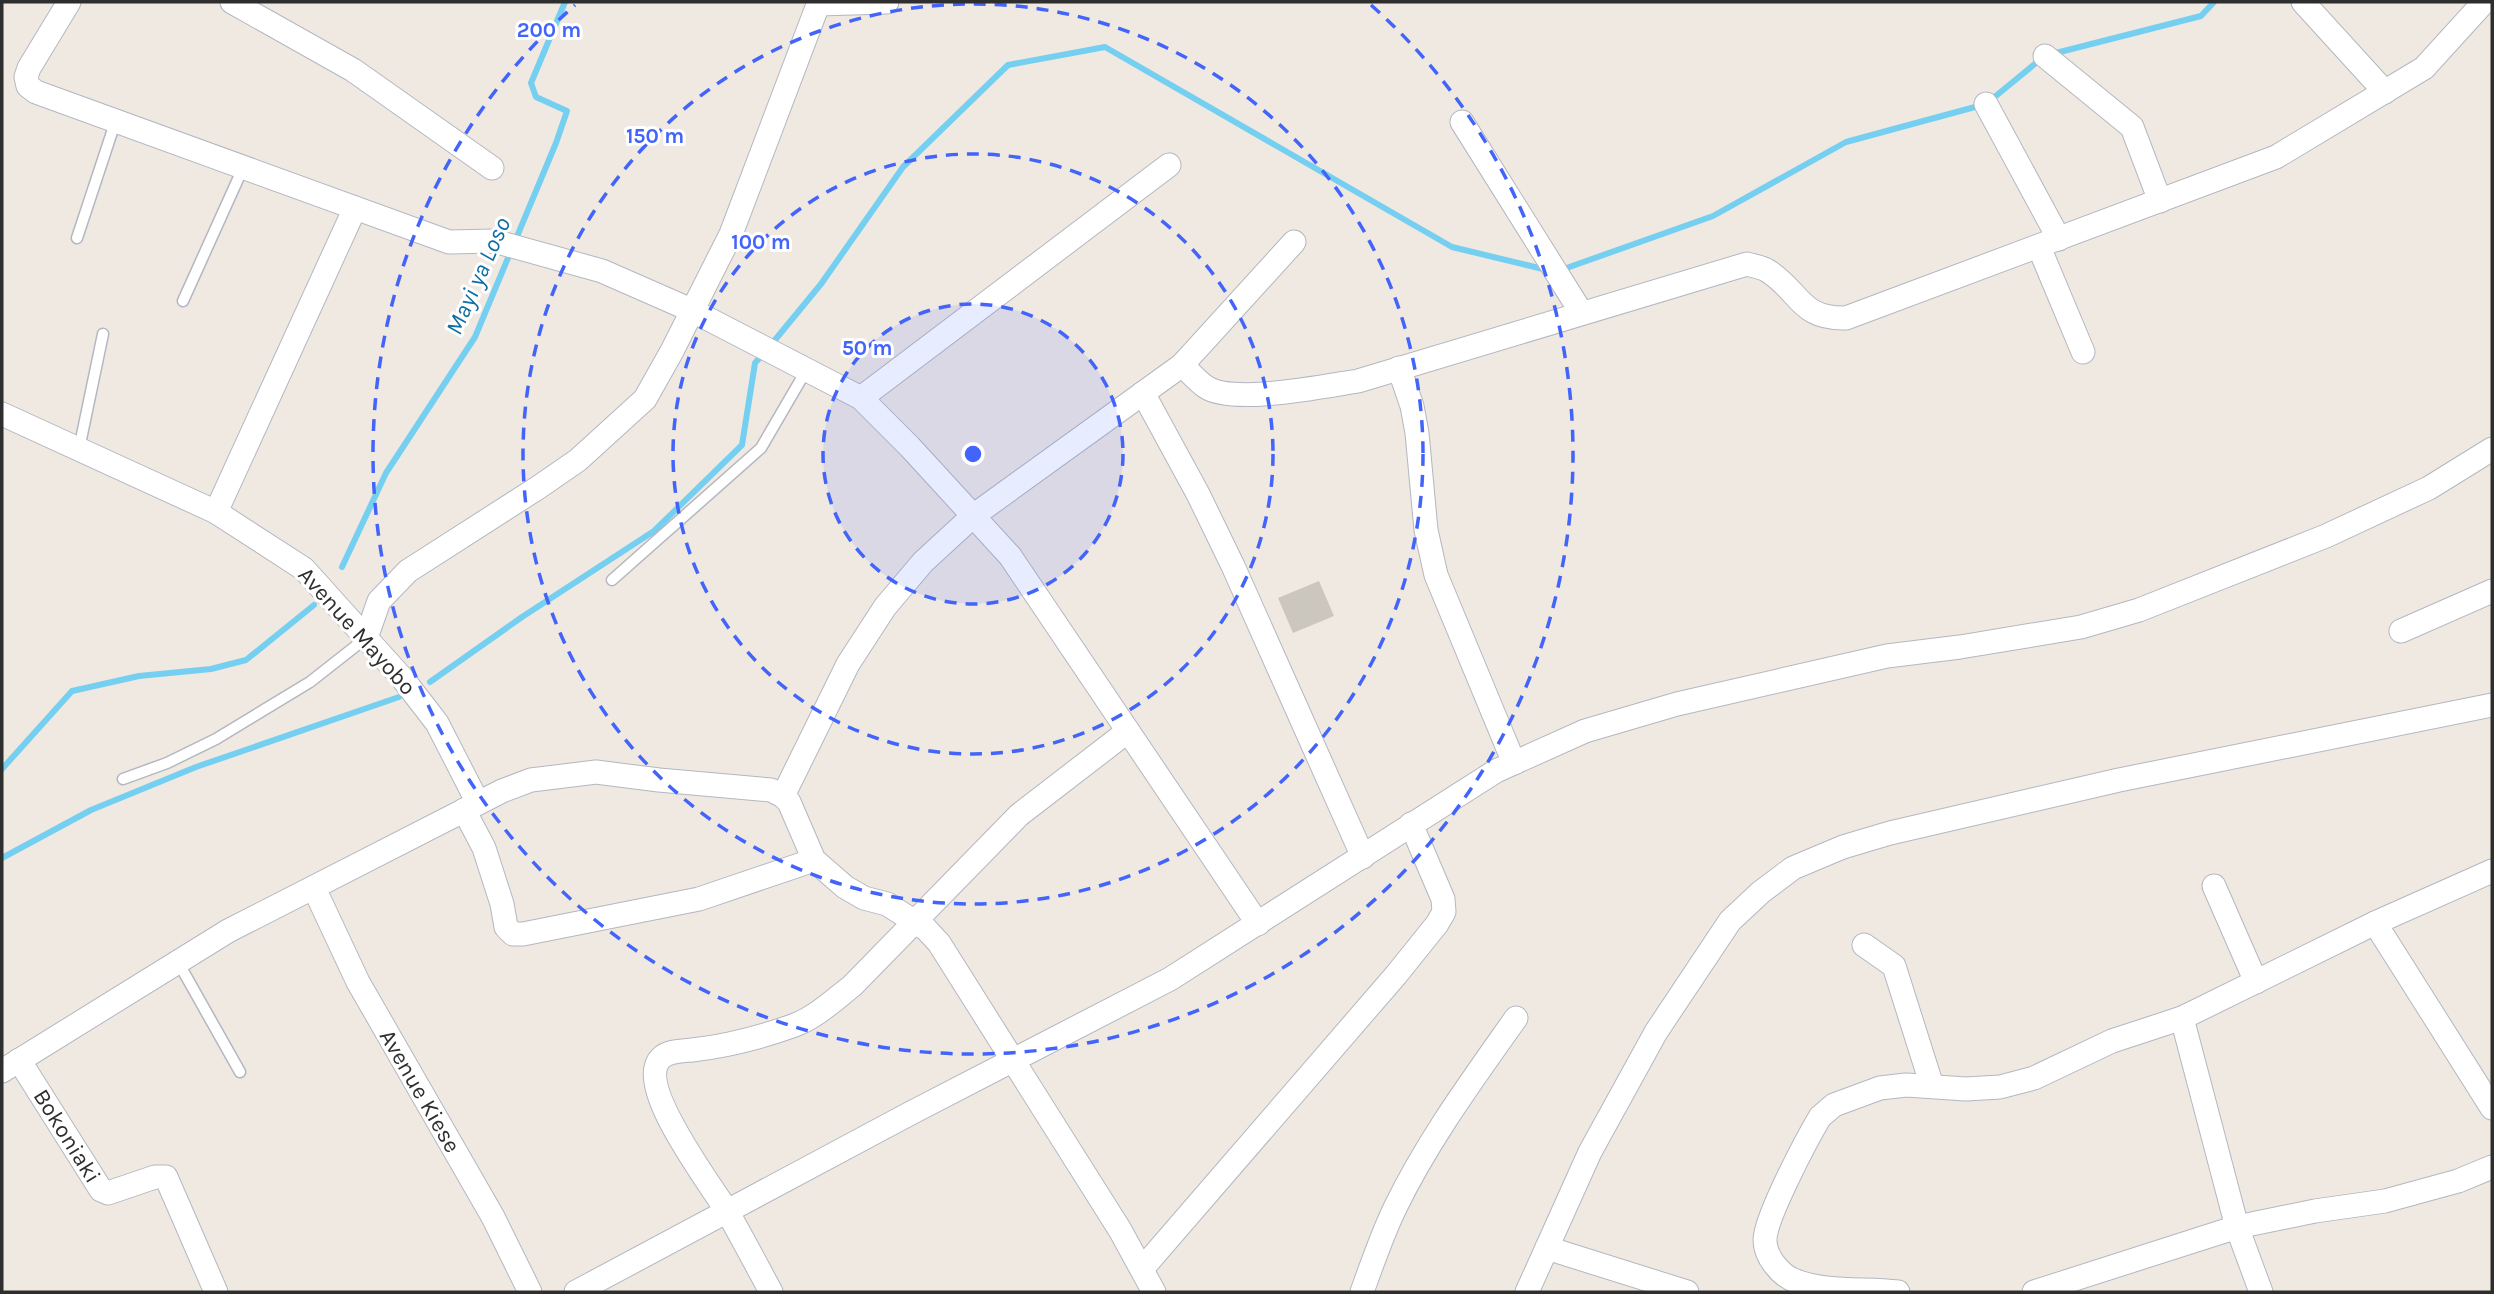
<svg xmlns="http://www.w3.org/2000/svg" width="2494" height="1294" viewBox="0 0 2494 1294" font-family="Karla,sans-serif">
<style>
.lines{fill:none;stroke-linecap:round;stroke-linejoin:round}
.stream{stroke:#75cff0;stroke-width:6}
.building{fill:#cbc7bf}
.service-casing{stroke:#b4b7c1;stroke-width:13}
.minor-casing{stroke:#b4b7c1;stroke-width:25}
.service{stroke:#fff;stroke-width:10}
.minor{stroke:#fff;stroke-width:23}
.ring{fill:none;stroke:#4264fb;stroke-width:3.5;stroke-dasharray:12 9}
.labels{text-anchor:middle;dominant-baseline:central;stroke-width:6;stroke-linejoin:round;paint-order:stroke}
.street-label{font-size:23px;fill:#2e2e2e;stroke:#fff}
.water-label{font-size:24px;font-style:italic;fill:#0d6fa3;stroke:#fff}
.centre{fill:#4264fb;stroke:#fff;stroke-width:3.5}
.ring-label{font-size:21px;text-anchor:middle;font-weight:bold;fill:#4264fb;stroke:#fff;stroke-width:6;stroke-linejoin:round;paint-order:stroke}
</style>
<rect width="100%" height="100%" fill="#efe9e1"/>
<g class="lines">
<g class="stream">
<polyline points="2052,54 2201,16 2214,2"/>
<polyline points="1561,270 1713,216 1846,142 1986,104 2042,58"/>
<polyline points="770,346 821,284 903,167 1008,65 1105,47 1452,247 1547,270"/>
<polyline points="342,567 386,473 475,337 556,143 567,111 536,97 531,83 565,2"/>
<polyline points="430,682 522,617 654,531 742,445 755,363 763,354"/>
<polyline points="2,769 72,691 139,676 211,669 246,660 314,605"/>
<polyline points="2,858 91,810 196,767 399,697"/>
</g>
</g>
<polygon class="building" points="1319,581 1334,616 1293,633 1278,598"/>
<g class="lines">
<g class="service-casing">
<g id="service">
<polyline points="77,238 116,120"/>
<polyline points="183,301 243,168"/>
<polyline points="79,449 103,334"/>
<polyline points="612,580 761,448 807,369"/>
<polyline points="123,779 167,763 216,739 310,682 366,638"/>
<polyline points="178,962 240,1072"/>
</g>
</g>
<g class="minor-casing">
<g id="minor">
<polyline points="69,2 29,68 26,77 28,86 36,92 449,242 494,241 602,271 691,310 861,398 910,447 1010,556 1258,924"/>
<polyline points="232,2 353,70 492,168"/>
<polyline points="2303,2 2385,92"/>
<polyline points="818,4 887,2"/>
<polyline points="2045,56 2132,127 2160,201"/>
<polyline points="1986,104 2059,239"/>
<polyline points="1462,122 1581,312"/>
<polyline points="2039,247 2083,352"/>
<path d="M 1182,365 C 1190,372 1197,381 1206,387 C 1233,405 1325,386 1358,381 L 1747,264 C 1753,266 1762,267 1768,271 C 1801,292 1799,319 1846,318 L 2276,157 L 2424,68 L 2484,2"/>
<polyline points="1399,368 1412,406 1417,433 1426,530 1436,575 1514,763"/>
<polyline points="1143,393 1198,494 1233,566 1363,857"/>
<polyline points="861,398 1169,165"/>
<polyline points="2,414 216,512 304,569 403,679 437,723 478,803"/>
<polyline points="216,512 355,208"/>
<polyline points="2401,631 2492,591"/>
<polyline points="366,638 379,601 408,571 539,487 578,460 645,399 672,351 731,234 819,2"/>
<polyline points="783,796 848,664 885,607 923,562 973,516 1182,365 1294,242"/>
<polyline points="464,810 484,848 502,904 506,927 513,934 523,934 699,899 814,860"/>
<polyline points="2214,886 2256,982"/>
<polyline points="314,888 358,982 493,1217 530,1292"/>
<polyline points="2375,923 2492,1108"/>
<polyline points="1864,945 1894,966 1932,1086"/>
<polyline points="2182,1018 2237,1227 2261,1292"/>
<polyline points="19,1060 101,1190 108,1193 155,1177 166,1177 216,1292"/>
<polyline points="2,1071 228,931 502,791 531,780 596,772 659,780 771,790 783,796 789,802 814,860 845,887 864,898 887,904 926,929 939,943 1120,1230 1154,1292"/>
<polyline points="1547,1248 1687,1292"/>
<polyline points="1142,1269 1396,975 1437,924 1444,912 1443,899 1411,824"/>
<polyline points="576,1292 909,1114 1170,979 1496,771 1585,731 1677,704 1887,656 1960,647 2081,627 2139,610 2326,536 2429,488 2492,449"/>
<path d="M 771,1292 C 757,1266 743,1239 728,1213 C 713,1187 633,1085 661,1058 C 668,1051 682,1051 692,1050 C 726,1046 762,1037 795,1025 C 816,1017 834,1000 852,986 L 1019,815 L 1128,731"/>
<path d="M 1362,1292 C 1372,1264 1382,1235 1395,1208 C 1428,1140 1473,1079 1516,1018"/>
<polyline points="1527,1292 1590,1152 1656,1032 1730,921 1761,892 1793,868 1843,847 1890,833 2119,780 2492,705"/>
<path d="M 1898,1292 C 1865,1288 1828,1293 1796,1281 C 1781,1276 1765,1257 1765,1240 C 1765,1218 1807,1139 1820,1117 L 1834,1105 L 1880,1088 L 1906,1085 L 1966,1089 L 2000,1087 L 2034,1078 L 2112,1041 L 2182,1018 L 2375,923 L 2492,871"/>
<polyline points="2034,1292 2237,1227 2315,1211 2385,1201 2458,1181 2492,1167"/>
</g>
</g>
<use href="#service" class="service"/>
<use href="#minor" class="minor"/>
</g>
<circle cx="973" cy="454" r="150" fill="#4264fb" fill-opacity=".12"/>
<g class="ring">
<circle cx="973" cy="454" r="150"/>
<circle cx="973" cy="454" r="300"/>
<circle cx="973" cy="454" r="450"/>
<path d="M1371 5A600 600 0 1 1 575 5"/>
</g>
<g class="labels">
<g class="street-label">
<text transform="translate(357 631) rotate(48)">Avenue Mayobo</text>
<text transform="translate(420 1091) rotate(60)">Avenue Kiese</text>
<text transform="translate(67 1136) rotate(58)">Bokoniaki</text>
</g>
<g class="water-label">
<text transform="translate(478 276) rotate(-66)">Mayi ya Loso</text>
</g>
</g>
<circle cx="973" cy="454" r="10" class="centre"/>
<g class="ring-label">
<text x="549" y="37">200 m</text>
<text x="655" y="143">150 m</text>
<text x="761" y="249">100 m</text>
<text x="867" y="355">50 m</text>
</g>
<rect width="2494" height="1294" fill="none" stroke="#2e2e2e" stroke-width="7"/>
</svg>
